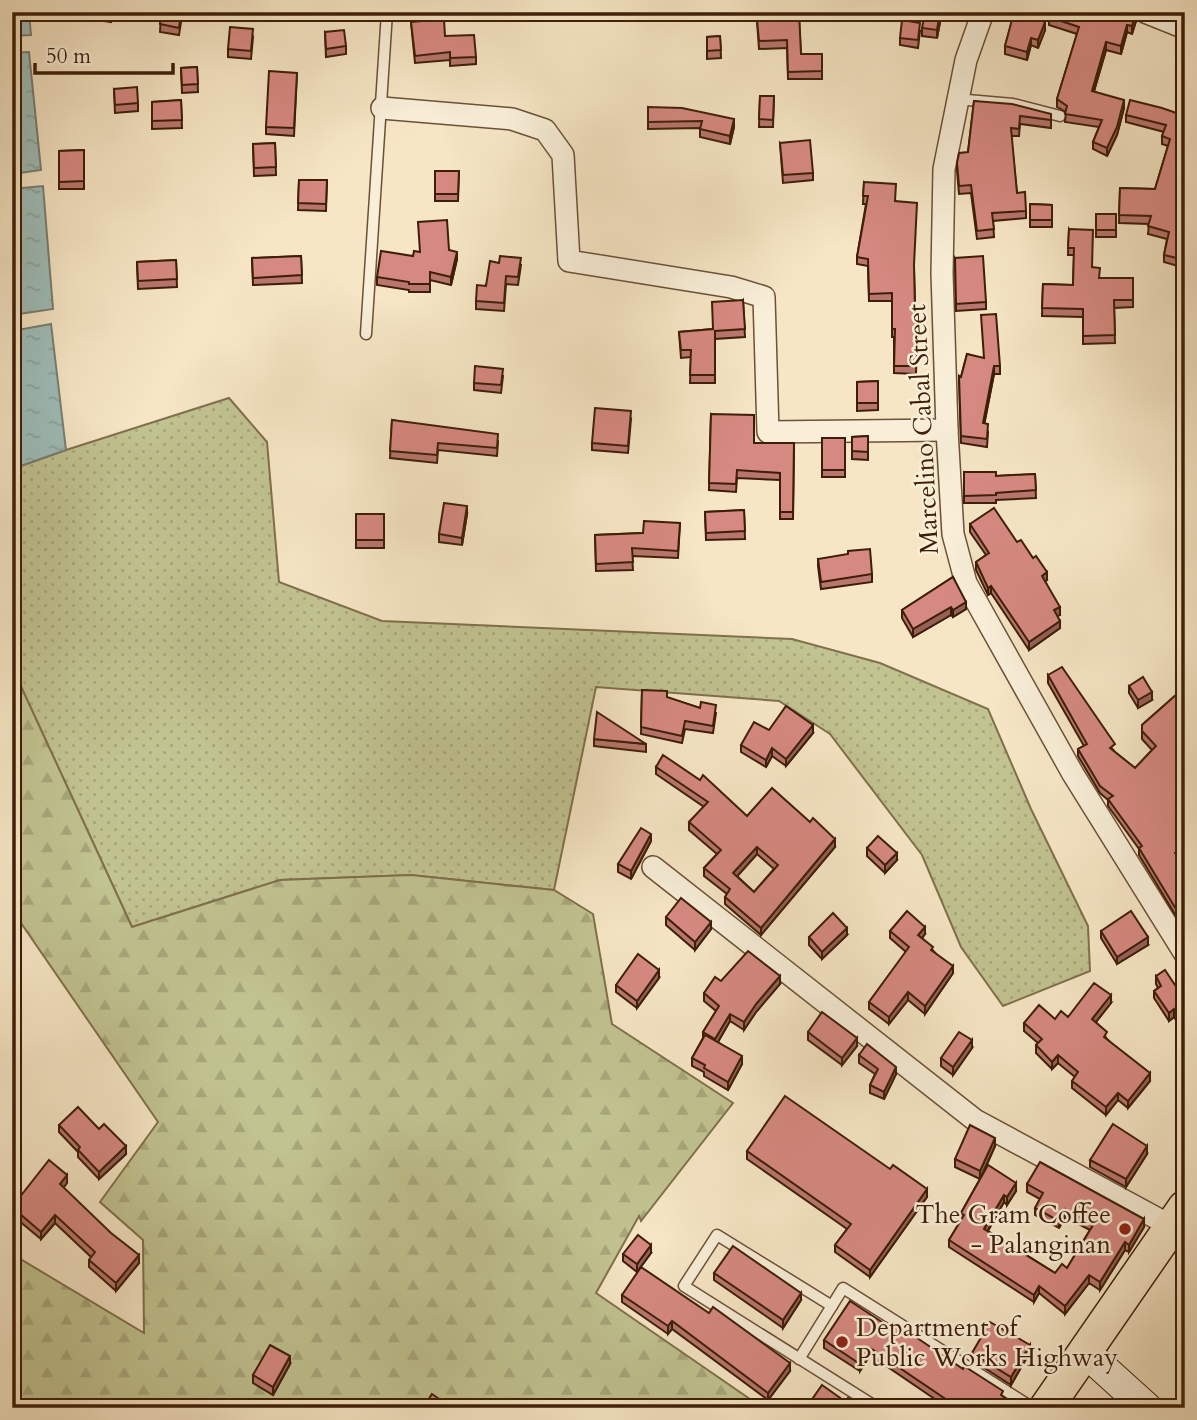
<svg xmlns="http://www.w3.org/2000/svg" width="1197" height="1420" viewBox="0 0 1197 1420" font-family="Cardo,serif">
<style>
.grass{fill:url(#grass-dots);stroke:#80704c;stroke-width:2}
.forest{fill:url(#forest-firs);stroke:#80704c;stroke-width:2}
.water{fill:url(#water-ripples);stroke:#787e73;stroke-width:2}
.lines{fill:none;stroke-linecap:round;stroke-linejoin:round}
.lane-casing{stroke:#6c5037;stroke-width:13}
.street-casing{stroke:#6c5037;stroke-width:24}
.secondary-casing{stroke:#3e1e08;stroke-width:32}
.primary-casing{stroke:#3e1e08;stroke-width:36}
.lane{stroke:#f9efd9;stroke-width:10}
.street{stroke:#f9efd9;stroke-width:21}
.secondary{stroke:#f9efd9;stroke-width:30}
.primary{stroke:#f6e6c5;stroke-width:33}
.wall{fill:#b8766f;stroke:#3e1e08;stroke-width:2;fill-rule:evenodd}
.shaded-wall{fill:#96605a;stroke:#3e1e08;stroke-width:2}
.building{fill:#d68981;stroke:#3e1e08;stroke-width:2;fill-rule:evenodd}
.poi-dot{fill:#8f2418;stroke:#f9efd9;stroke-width:2.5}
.labels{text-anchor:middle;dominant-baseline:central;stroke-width:5;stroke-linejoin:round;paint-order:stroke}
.street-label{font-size:26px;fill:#3e1e08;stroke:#f9efd9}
.poi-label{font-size:26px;fill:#3e1e08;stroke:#f9efd9;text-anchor:end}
</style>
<defs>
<pattern id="grass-dots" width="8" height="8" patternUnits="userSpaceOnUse" patternTransform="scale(1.75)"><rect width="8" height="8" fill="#c1c391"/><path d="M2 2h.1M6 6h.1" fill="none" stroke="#a7a77c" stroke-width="1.8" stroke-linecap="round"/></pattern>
<pattern id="forest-firs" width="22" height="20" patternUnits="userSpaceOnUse" patternTransform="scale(1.75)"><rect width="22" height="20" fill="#c1c391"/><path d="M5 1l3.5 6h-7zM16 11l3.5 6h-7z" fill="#a7a77c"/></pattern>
<pattern id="water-ripples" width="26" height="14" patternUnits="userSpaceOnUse" patternTransform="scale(1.75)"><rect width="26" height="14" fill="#9ebeba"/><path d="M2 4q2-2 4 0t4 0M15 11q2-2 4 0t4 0" fill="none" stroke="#89a39e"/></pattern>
</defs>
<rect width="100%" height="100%" fill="#f6e6c5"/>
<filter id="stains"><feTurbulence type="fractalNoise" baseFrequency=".00286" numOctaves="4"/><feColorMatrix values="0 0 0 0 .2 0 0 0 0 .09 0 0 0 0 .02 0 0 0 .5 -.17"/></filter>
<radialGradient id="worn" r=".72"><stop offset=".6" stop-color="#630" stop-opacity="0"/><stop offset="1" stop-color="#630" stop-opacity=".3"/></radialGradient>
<polygon class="grass" points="229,398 267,442 279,582 382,621 792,639 880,663 988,709 1031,809 1088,926 1090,971 1003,1006 961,947 922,855 830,734 779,701 596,687 554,890 411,875 280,880 132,927 12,667 12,469 66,450"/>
<polygon class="forest" points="12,667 132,927 280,880 411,875 554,890 593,914 612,1024 733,1103 641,1221 639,1216 596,1293 763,1408 12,1408 12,1254 144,1333 143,1240 100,1202 158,1122 12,910"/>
<g class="water">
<polygon points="12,12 29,12 31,35 12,36"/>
<polygon points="29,52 41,170 12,174 12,53"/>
<polygon points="43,186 53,309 12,315 12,189"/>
<polygon points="51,324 66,450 12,469 12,331"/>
</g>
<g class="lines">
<g class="lane-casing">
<g id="lane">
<polyline points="956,99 1013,104 1060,116"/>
<polyline points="366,334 387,12"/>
<polyline points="832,1306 717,1235 684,1286 878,1408"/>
<polyline points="799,1359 843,1288 1033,1408"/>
</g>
</g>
<g class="street-casing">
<g id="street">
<polyline points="983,12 966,60 944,169 942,273 947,430 953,534 966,583 1073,774 1185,954"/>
<polyline points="1145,12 1185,28"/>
<polyline points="382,108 512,119 545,130 563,155 569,261 731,287 764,297 768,432 947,430"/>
<polyline points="653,867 975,1120 1171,1226"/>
</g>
</g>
<g class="secondary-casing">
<polyline id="secondary" points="1084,1351 1147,1408"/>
</g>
<g class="primary-casing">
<polyline id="primary" points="1046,1408 1185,1207"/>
</g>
<use href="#lane" class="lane"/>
<use href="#street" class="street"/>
<use href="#secondary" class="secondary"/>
<use href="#primary" class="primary"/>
</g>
<g class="wall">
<polygon points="71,12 112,12 111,22 71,16"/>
<polygon points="160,12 192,12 191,16 182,16 179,35 160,32 161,15 160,15"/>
<polygon points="778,12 832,12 832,21 799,19 801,54 822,54 822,79 788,79 787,48 759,49 757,20 778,18"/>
<polygon points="942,12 937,38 922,36 922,28"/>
<polygon points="1004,12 1020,12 1045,30 1038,48 1031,45 1027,60 1005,54 1005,46 1014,15"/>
<polygon points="1049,17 1136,21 1132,34 1127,32 1121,54 1106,50 1094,91 1124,108 1117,135 1107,156 1093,149 1093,142 1099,127 1065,122 1066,112 1057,107 1057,99 1077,34 1049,25"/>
<polygon points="411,22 445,36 476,57 476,64 450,66 450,60 415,63"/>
<polygon points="920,31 918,48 900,45 900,38"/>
<polygon points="325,32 346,46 346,54 326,57"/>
<polygon points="720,36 721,58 707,59 707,37"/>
<polygon points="253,37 251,59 228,57 228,49"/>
<polygon points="197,67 198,92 182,93 181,68"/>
<polygon points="297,73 294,136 266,134 266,127"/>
<polygon points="114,89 138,103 138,111 115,113"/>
<polygon points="760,96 774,96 773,127 759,127"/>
<polygon points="181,100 182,128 152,129 152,102"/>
<polygon points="974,101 1051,114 1051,128 1020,124 1019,136 1011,136 1017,193 1026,211 1026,218 993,221 994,237 977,239 971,193 959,194 957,170 957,163 968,152"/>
<polygon points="648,107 734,127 730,144 700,137 700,128 648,129"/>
<polygon points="1126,115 1185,116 1185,268 1164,262 1164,255 1167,239 1148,234 1149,224 1119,223 1120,188 1155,189 1168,146 1162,144 1162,136 1164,132 1126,122"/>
<polygon points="275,143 276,175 254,176 253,144"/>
<polygon points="780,143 813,173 813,180 783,183"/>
<polygon points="84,150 84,189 59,189 59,151"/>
<polygon points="435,171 459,171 458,201 435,201"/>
<polygon points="299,180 327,180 326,211 298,210"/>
<polygon points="864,182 896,201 914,270 915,308 919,308 919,336 917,336 916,374 894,373 894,337 892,337 892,301 869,301 868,266 857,264 857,257 866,204 863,204"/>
<polygon points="1030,204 1052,205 1052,227 1030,227"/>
<rect x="1096" y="214" width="20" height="23"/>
<polygon points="1069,229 1099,278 1133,278 1133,307 1114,308 1115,343 1083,344 1083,317 1042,316 1043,284 1073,285 1074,255 1068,255"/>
<polygon points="449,250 457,259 451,285 430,280 430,292 409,292 409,290 377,285 377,277 420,252"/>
<polygon points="301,256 302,283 253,285 252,258"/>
<polygon points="955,258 986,302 986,309 956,311"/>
<polygon points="176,260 177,287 138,289 137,262"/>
<polygon points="499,263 521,265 518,285 506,284 504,311 476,309 476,301"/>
<polygon points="743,300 745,337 715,339 715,383 690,383 691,357 681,358 679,332 713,329"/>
<polygon points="967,354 1000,366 1000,374 994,374 984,424 988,432 987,447 961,443 959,376 961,377"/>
<polygon points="503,376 501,393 474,390 474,383"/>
<polygon points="878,381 878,410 857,411 857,382"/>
<polygon points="711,414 754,443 794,443 793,519 780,519 780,480 737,478 736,492 709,490"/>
<polygon points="631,419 628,453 592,450 592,443"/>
<polygon points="392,420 498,441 497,456 438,450 437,463 390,458"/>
<polygon points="868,436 868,460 852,459 852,437"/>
<rect x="822" y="438" width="23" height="39"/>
<polygon points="964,472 996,476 1035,474 1036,498 996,500 996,503 964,503"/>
<polygon points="744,510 745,539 706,540 705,512"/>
<rect x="356" y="514" width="28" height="34"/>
<polygon points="467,514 462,545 439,542 439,534"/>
<polygon points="680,523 678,558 632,556 633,570 596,571 595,535 643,533"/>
<polygon points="970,524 1017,542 1047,580 1045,581 1060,615 1057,616 1060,628 1029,650 991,593 988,595 976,570 976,562 986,555 970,532"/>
<polygon points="818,559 872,574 872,582 821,589 818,566"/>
<polygon points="953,577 966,609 953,617 951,615 913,637 902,618 902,610"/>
<polygon points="1048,675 1115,752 1135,768 1152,750 1142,739 1142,725 1185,687 1185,726 1183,728 1185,729 1185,851 1177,858 1185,870 1185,931 1139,855 1139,849 1108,806 1108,800 1100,793 1078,756 1078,749 1084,746 1048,683"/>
<polygon points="1129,686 1152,700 1138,708 1129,693"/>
<polygon points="642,690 716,713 713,733 685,729 682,743 641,734"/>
<polygon points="769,730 813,733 786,766 772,756 766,767 741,752 741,745"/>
<polygon points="594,739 646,744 646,752 594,746"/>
<path d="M 656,767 L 747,816 L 835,847 L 761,935 L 725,904 L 725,897 L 727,894 L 704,876 L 704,868 L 717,854 L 689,830 L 689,822 L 704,807 L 656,774 ZM 757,854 L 774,869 L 754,892 L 737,876 Z"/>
<polygon points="651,841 631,879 618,872 618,864"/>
<polygon points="867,848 897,860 885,873 867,856"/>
<polygon points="666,917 711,929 695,950 666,925"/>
<polygon points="890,931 925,934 922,938 953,973 925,1014 908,1000 889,1024 869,1009 869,1002 906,952 890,938"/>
<polygon points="1101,931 1148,945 1117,964 1101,938"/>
<polygon points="847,935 822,959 809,945 809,937"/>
<polygon points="1156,976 1185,1000 1185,1035 1174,1017 1169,1021 1154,998 1154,991 1158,988 1156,984"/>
<polygon points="659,978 637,1008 616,992 616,985"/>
<polygon points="721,981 780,984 756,1012 744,1030 730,1021 718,1042 742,1064 728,1090 704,1076 704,1072 692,1066 692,1058 703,1038 703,1032 716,1011 704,1001 704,993"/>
<polygon points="1111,1003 1096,1022 1107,1039 1150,1081 1128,1108 1118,1100 1106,1115 1072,1088 1072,1081 1075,1077 1058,1063 1052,1069 1036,1053 1036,1045 1038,1043 1024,1031 1024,1023 1068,1017"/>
<polygon points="808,1032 857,1046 842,1065 808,1040"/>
<polygon points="972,1048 953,1075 941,1066 941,1058"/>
<polygon points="859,1055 896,1074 884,1099 870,1093 870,1085 875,1074 859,1063"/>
<polygon points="59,1125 99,1129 126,1154 99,1179 78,1157 78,1152 59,1132"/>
<polygon points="995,1146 981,1178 1016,1191 1007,1205 1004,1202 988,1231 1055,1273 1067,1268 1090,1230 1065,1217 1059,1228 1035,1215 1035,1208 1040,1199 1027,1192 1027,1184 1144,1227 1129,1252 1125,1250 1100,1290 1089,1283 1065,1314 1039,1293 1034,1302 949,1247 949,1240 961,1220 961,1213 980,1179 955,1167 955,1159"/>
<polygon points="747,1151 890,1169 927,1197 870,1277 835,1252 835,1245 847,1229 747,1159"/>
<polygon points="1147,1154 1126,1187 1090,1167 1090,1160"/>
<polygon points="67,1183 63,1188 139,1263 116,1291 89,1267 89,1260 91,1257 55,1223 41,1239 12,1215 12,1206"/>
<polygon points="651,1253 637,1272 623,1261 623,1254"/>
<polygon points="714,1273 801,1300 783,1328 714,1280"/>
<polygon points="622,1295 790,1371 768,1400 672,1329 668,1334 622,1302"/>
<polygon points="891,1328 1003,1397 1012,1408 948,1408 870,1355 860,1371 824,1348 824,1340"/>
<polygon points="1185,1338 1185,1358 1179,1354 1179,1347"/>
<polygon points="1030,1352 1011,1385 972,1360 972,1353"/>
<polygon points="290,1364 273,1395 253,1383 253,1375"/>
</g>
<g class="shaded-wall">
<polygon points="940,12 942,12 937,38 937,30"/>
<polygon points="1136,13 1136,21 1132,34 1132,26"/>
<polygon points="1045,22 1045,30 1038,48 1038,40"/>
<polygon points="1127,25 1127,32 1121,54 1121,46"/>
<polygon points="1031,38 1031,45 1027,60 1027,52"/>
<polygon points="1106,42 1106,50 1092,98 1092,91"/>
<polygon points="1124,100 1124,108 1117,135 1107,156 1107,148"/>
<polygon points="734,119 734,127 730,144 730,136"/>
<polygon points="457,252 457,259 451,285 451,277"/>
<polygon points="994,366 994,374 983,431 983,423"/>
<polygon points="467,506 467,514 462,545 462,538"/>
<polygon points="1047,572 1047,580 1042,583 1042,576"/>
<polygon points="991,586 991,593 988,595 988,588"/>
<polygon points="966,602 966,609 953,617 953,610"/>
<polygon points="951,607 951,615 913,637 913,629"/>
<polygon points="1060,607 1060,615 1054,618 1054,610"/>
<polygon points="1060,621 1060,628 1029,650 1029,642"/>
<polygon points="1152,692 1152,700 1138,708 1138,700"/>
<polygon points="1185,719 1185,726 1179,731 1179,724"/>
<polygon points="813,725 813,733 786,766 786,759"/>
<polygon points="772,748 772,756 766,767 766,760"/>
<polygon points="651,834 651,841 631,879 631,871"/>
<polygon points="835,839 835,847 761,935 761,928"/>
<polygon points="1185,844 1185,851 1175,861 1175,853"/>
<polygon points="757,847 757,854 733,881 733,873"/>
<polygon points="897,853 897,860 885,873 885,865"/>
<polygon points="711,922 711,929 695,950 695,942"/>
<polygon points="925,927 925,934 918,943 918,935"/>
<polygon points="847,928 847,935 822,959 822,952"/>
<polygon points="1148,937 1148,945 1117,964 1117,957"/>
<polygon points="953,966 953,973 925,1014 925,1006"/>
<polygon points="659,970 659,978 637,1008 637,1001"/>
<polygon points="780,976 780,984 756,1012 744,1030 744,1022 756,1004"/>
<polygon points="908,992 908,1000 889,1024 889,1017"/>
<polygon points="1111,995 1111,1003 1092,1027 1092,1019"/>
<polygon points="1174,1009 1174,1017 1169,1021 1169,1013"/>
<polygon points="730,1014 730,1021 715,1047 715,1039"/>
<polygon points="857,1038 857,1046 842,1065 842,1058"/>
<polygon points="972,1040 972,1048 953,1075 953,1067"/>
<polygon points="1058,1055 1058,1063 1052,1069 1052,1062"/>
<polygon points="742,1056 742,1064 728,1090 728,1082"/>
<polygon points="896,1067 896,1074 884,1099 884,1092"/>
<polygon points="1150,1073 1150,1081 1128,1108 1128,1101"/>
<polygon points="1118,1093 1118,1100 1106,1115 1106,1107"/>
<polygon points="995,1138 995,1146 980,1179 980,1171"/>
<polygon points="126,1146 126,1154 99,1179 99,1172"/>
<polygon points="1147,1146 1147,1154 1126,1187 1126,1179"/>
<polygon points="67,1175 67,1183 60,1192 60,1184"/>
<polygon points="1016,1183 1016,1191 1007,1205 1007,1197"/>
<polygon points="927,1189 927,1197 870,1277 870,1270"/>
<polygon points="1004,1195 1004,1202 984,1237 984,1229"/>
<polygon points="1065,1209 1065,1217 1059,1228 1059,1221"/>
<polygon points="55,1215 55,1223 41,1239 41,1232"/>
<polygon points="1144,1219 1144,1227 1129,1252 1129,1245"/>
<polygon points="1125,1242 1125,1250 1100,1290 1100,1282"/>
<polygon points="651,1245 651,1253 637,1272 637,1264"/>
<polygon points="139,1255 139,1263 116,1291 116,1283"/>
<polygon points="1089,1275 1089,1283 1065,1314 1065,1306"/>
<polygon points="1039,1286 1039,1293 1034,1302 1034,1295"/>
<polygon points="801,1293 801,1300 783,1328 783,1320"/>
<polygon points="672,1321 672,1329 668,1334 668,1326"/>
<polygon points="1030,1345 1030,1352 1011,1385 1011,1377"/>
<polygon points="870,1348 870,1355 860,1371 860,1364"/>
<polygon points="290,1356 290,1364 273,1395 273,1387"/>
<polygon points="790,1363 790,1371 768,1400 768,1393"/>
</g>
<g class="building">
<polygon points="97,12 111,12 111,15"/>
<polygon points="161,12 181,12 179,28 160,24"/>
<polygon points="779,12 799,12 801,54 822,54 822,71 788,72 787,40 759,41 757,20 779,17"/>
<polygon points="925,12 940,12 937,30 922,28"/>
<polygon points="1014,12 1020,12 1045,22 1038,40 1031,38 1027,52 1005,46"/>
<polygon points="1050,12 1135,12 1136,13 1132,26 1127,25 1121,46 1106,42 1092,91 1124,100 1117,127 1107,148 1093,142 1102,120 1065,114 1067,106 1057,99 1079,27 1049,17"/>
<polygon points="444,19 445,36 474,35 476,57 450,58 450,52 415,56 411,22"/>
<polygon points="902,20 920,23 918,40 900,38"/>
<polygon points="230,27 253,29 251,51 228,49"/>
<polygon points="344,30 346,46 326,49 325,32"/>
<polygon points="720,36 721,50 707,51 707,37"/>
<polygon points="197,67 198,84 182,85 181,68"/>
<polygon points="269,71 297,73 294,128 266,127"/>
<polygon points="137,87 138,103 115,105 114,89"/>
<polygon points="760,96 774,96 773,120 759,119"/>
<polygon points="181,100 182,120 152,121 152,102"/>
<polygon points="1130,100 1162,108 1185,116 1185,260 1164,255 1169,232 1148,226 1151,216 1119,215 1120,188 1155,189 1170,139 1162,136 1166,125 1126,115"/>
<polygon points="974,101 1012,104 1051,114 1051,120 1020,116 1019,129 1011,128 1017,193 1025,192 1026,211 992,213 994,229 977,231 971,185 959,186 957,163 959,153 968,152"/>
<polygon points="648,107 682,108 734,119 730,136 700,129 702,121 648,122"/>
<polygon points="810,140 813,173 783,175 780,143"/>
<polygon points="275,143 276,167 254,168 253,144"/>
<polygon points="84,150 84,181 59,182 59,151"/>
<polygon points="435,171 459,171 458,194 435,194"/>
<polygon points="299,180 327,180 326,204 298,203"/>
<polygon points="864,182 896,184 895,201 917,203 914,265 915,308 919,308 919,329 917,329 916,366 894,366 895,329 892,329 892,293 869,294 868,259 857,257 868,196 863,196"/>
<polygon points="1030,204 1052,205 1052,220 1030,220"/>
<rect x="1096" y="214" width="20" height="16"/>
<polygon points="447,220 449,250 457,252 451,277 430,272 430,284 409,284 409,282 377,277 381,251 413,256 414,251 420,252 418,222"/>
<polygon points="1069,229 1093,230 1092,267 1100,268 1099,278 1133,278 1133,300 1114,300 1115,335 1083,336 1083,309 1042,308 1043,284 1073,285 1074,248 1068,248"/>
<polygon points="301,256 302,275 253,278 252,258"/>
<polygon points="500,256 521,258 518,277 506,276 504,303 476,301 477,285 486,286 490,261 499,263"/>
<polygon points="983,256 986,302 956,304 955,258"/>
<polygon points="176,260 177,279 138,281 137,262"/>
<polygon points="743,300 745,329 715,331 715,375 690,375 691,350 681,350 679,332 713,329 712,302"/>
<polygon points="996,314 1000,366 994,366 983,423 988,424 987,439 961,436 959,376 961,377 967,354 984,358 981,315"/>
<polygon points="475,366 503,369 501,385 474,383"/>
<polygon points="878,381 878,403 857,403 857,382"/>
<polygon points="595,408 631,411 628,446 592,443"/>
<polygon points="711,414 754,415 754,443 794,443 793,512 780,512 780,473 737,470 736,484 709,483"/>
<polygon points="392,420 498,434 497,448 438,443 437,455 390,451"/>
<polygon points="868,436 868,452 852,451 852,437"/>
<rect x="822" y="438" width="23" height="32"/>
<polygon points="964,472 996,472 996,476 1035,474 1036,490 996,493 996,495 964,496"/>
<polygon points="444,503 467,506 462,538 439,534"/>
<polygon points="994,508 1017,542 1021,540 1033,558 1036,556 1047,572 1042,576 1060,607 1054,610 1060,621 1029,642 991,586 988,588 976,562 989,553 970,524"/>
<polygon points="744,510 745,531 706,533 705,512"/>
<rect x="356" y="514" width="28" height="26"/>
<polygon points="644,521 680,523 678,551 632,548 633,562 596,564 595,535 643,533"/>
<polygon points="870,549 872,574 821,582 818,559 848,554 848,551"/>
<polygon points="953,577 966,602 953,610 951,607 913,629 902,610"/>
<polygon points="1062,667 1115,744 1110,748 1135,768 1156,746 1142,731 1142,725 1185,687 1185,719 1179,724 1185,729 1185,844 1175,853 1185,870 1185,924 1139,848 1142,846 1108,799 1113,796 1100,786 1078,749 1087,744 1048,675"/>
<polygon points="1143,677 1152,692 1138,700 1129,686"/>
<polygon points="642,690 667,691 667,697 700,708 701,702 716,705 713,726 685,721 682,736 641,727"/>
<polygon points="786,706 813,725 786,759 772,748 766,760 741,745 754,722 769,730"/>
<polygon points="597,712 646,744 594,739"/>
<path d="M 663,755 L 700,780 L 703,775 L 747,816 L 772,788 L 810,822 L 813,818 L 835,839 L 761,928 L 725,897 L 730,889 L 704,868 L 721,850 L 689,822 L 708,802 L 656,767 ZM 757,847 L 778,865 L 754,892 L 733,873 Z"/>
<polygon points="641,828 651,834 631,871 618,864"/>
<polygon points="878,836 897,853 885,865 867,848"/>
<polygon points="681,898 711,922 695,942 666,917"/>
<polygon points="907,911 925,927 918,935 933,947 931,950 953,966 925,1006 908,992 889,1017 869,1002 909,947 890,931"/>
<polygon points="1131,911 1148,937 1117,957 1101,931"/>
<polygon points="833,913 847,928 822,952 809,937"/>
<polygon points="748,951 780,976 756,1004 744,1022 730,1014 715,1039 703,1032 719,1006 704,993 715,977 721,981"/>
<polygon points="638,954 659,970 637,1001 616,985"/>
<polygon points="1165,970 1185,1000 1185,1028 1174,1009 1169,1013 1154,991 1161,986 1156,976"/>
<polygon points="1094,983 1111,995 1092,1019 1107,1032 1104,1037 1150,1073 1128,1101 1118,1093 1106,1107 1072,1081 1078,1072 1058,1055 1052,1062 1036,1045 1042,1039 1024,1023 1039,1005 1055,1019 1061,1011 1068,1017"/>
<polygon points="822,1012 857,1038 842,1058 808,1032"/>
<polygon points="959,1032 972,1040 953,1067 941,1058"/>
<polygon points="705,1035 742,1056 728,1082 704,1068 705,1065 692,1058"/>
<polygon points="867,1044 896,1067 884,1092 870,1085 878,1069 859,1055"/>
<polygon points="785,1096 890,1169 893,1165 927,1189 870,1270 835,1245 851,1224 747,1151"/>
<polygon points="78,1107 99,1129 104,1124 126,1146 99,1172 78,1150 80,1147 59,1125"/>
<polygon points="1113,1124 1147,1146 1126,1179 1090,1160"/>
<polygon points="970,1125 995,1138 980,1171 955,1159"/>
<polygon points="49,1160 67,1175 60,1184 111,1233 139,1255 116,1283 89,1260 95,1252 55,1215 41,1232 12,1207"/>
<polygon points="1040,1162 1144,1219 1129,1245 1125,1242 1100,1282 1089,1275 1065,1306 1039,1286 1034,1295 949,1240 964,1215 961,1213 988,1165 1016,1183 1007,1197 1004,1195 984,1229 1055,1273 1062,1264 1067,1268 1093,1225 1065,1209 1059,1221 1035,1208 1043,1193 1027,1184"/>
<polygon points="638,1235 651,1245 637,1264 623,1254"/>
<polygon points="733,1246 801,1293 783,1320 714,1273"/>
<polygon points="641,1267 709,1313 713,1307 790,1363 768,1393 672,1321 668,1326 622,1295"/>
<polygon points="850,1301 891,1328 895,1323 963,1369 964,1366 1003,1391 1001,1395 1012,1403 1009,1408 959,1408 870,1348 860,1364 824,1340"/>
<polygon points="990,1322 1030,1345 1011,1377 972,1353"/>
<polygon points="1185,1338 1185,1351 1179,1347"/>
<polygon points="270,1345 290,1356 273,1387 253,1375"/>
<polygon points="822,1385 846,1402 848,1398 865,1408 806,1408"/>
<polygon points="432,1394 452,1408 423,1408"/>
</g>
<g class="poi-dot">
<circle cx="1125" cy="1229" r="7"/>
<circle cx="842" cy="1342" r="7"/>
</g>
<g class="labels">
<g class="street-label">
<text transform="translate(923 429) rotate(-93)">Marcelino Cabal Street</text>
</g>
<g class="poi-label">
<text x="1111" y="1214">The Gram Coffee<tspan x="1111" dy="30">- Palanginan</tspan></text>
<text x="856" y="1327" text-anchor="start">Department of<tspan x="856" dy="30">Public Works Highway</tspan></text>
</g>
</g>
<rect width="1197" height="1420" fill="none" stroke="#f6e6c5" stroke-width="42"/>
<rect x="14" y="14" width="1169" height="1392" fill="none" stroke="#3e1e08" stroke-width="3.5"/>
<rect x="21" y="21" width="1155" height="1378" fill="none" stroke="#3e1e08" stroke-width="2"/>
<path d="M35 63v10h138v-10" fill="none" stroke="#3e1e08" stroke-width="3.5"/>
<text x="46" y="63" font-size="21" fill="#3e1e08" stroke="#f9efd9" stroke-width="5" paint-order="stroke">50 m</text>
<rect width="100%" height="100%" filter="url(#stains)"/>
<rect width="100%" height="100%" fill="url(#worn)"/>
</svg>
